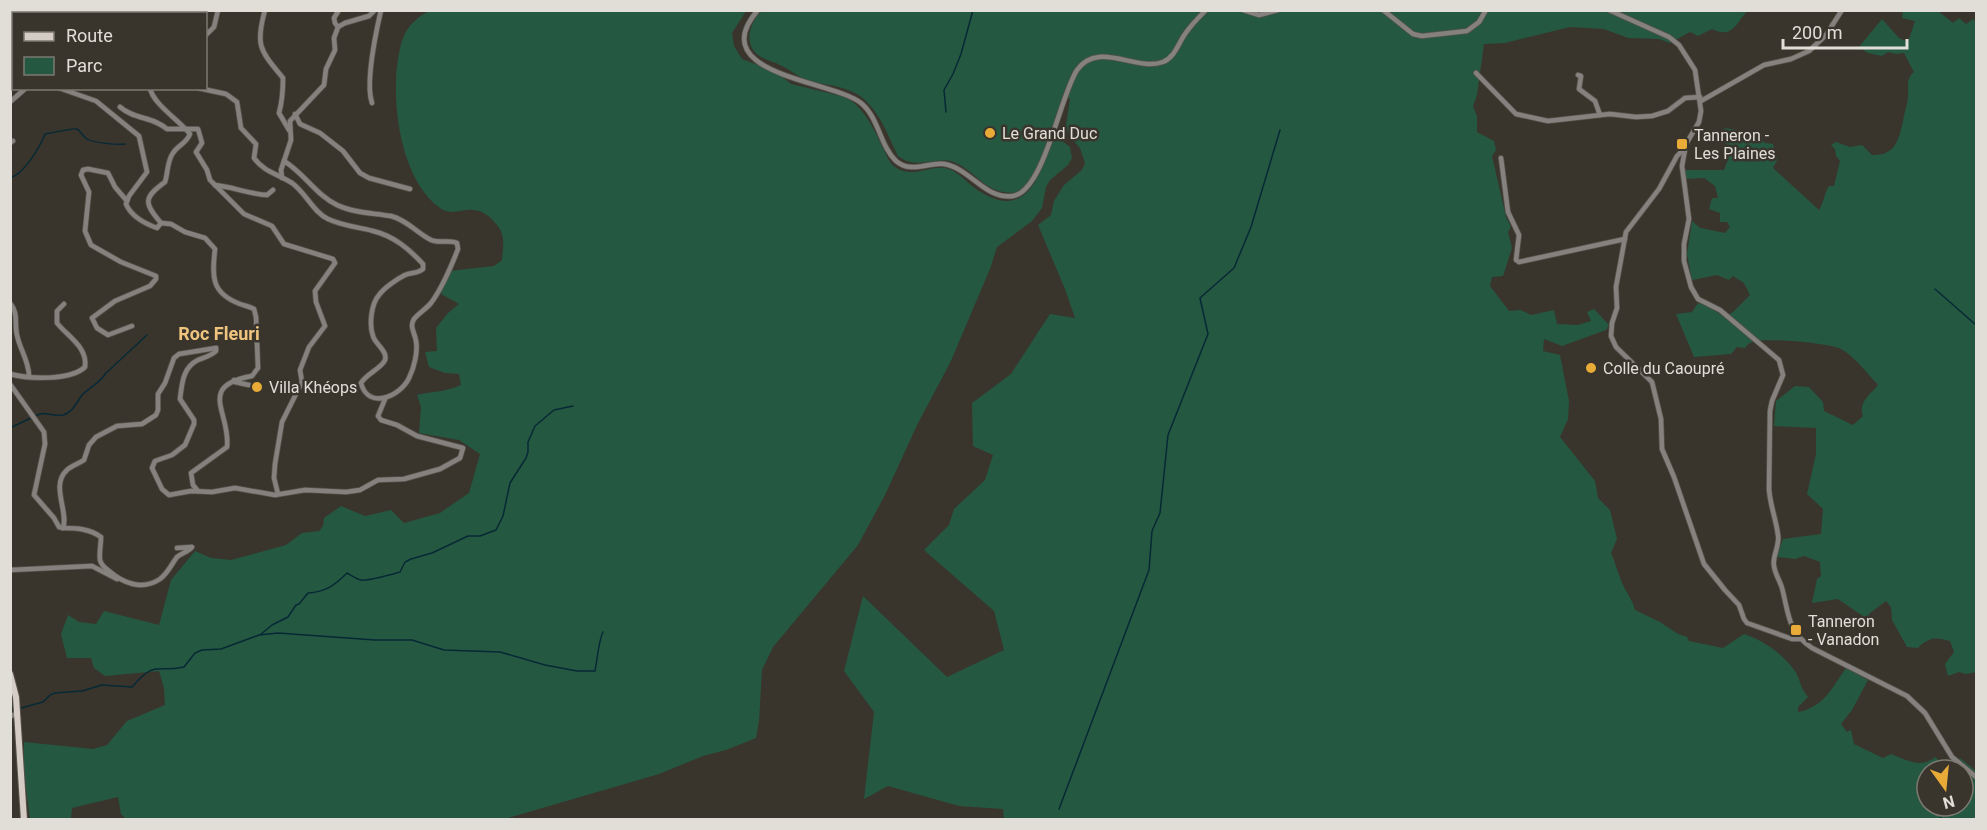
<svg xmlns="http://www.w3.org/2000/svg" width="1987" height="830" viewBox="0 0 1987 830" font-family="Roboto,sans-serif">
<style>
.green{fill:#255841;fill-rule:evenodd}
.lines{fill:none;stroke-linecap:round;stroke-linejoin:round}
.stream{stroke:#072935;stroke-width:1.5}
.minor-casing{stroke:#57534b;stroke-width:6}
.major-casing{stroke:#57534b;stroke-width:8}
.minor{stroke:#85817e;stroke-width:4.5}
.major{stroke:#d6ccc6;stroke-width:6}
.poi-dot{fill:#e9ab38;stroke:#39352c;stroke-width:2}
.labels{text-anchor:middle;dominant-baseline:central;stroke-width:5;stroke-linejoin:round;paint-order:stroke}
.poi-label{font-size:16px;fill:#e1ded8;stroke:#39352c;text-anchor:start}
.neighbourhood-label{font-size:18px;font-weight:bold;fill:#efc47f;stroke:#39352c}
</style>
<rect width="100%" height="100%" fill="#39352c"/>
<g class="green">
<path d="M 763,10 L 1747,11 C 1736,24 1732,39 1712,29 L 1698,36 L 1690,32 L 1670,43 L 1659,39 L 1628,38 L 1604,29 L 1570,27 L 1505,43 L 1484,44 L 1477,95 L 1473,106 L 1477,116 L 1477,132 L 1494,141 L 1496,150 L 1492,156 L 1506,217 L 1511,227 L 1508,232 L 1512,248 L 1503,276 L 1492,277 L 1490,286 L 1509,311 L 1521,310 L 1531,315 L 1554,310 L 1557,324 L 1578,325 L 1591,321 L 1587,312 L 1594,309 L 1609,325 L 1606,330 L 1562,346 L 1544,339 L 1543,351 L 1560,355 L 1569,401 L 1568,419 L 1560,437 L 1595,481 L 1598,498 L 1610,510 L 1617,539 L 1611,553 C 1616,564 1619,577 1624,587 C 1628,595 1633,601 1635,610 L 1660,622 L 1678,634 L 1687,637 L 1689,641 L 1723,648 L 1744,634 C 1764,641 1782,653 1795,671 C 1801,680 1799,686 1808,697 L 1798,707 L 1798,712 C 1824,707 1832,688 1846,668 L 1868,680 L 1852,710 L 1841,724 L 1847,732 L 1851,730 L 1854,744 L 1883,758 L 1891,754 C 1906,760 1922,769 1935,757 L 1949,769 L 1960,758 L 1976,771 L 1976,819 L 1004,820 L 1003,809 L 959,806 L 888,786 L 864,799 L 874,712 L 844,671 L 863,596 L 947,677 L 1004,650 L 994,611 L 924,550 L 949,525 L 954,509 L 985,480 L 993,455 L 973,446 L 972,403 L 1011,374 L 1050,314 L 1075,318 L 1065,289 L 1038,225 L 1051,215 L 1054,201 L 1064,185 L 1082,170 L 1085,163 L 1080,148 L 1069,136 L 1066,125 L 1070,99 L 1064,94 C 1054,118 1042,177 1021,190 C 1015,194 1006,193 999,191 C 982,186 972,170 956,163 C 940,155 917,171 898,156 C 889,138 881,115 866,101 C 851,86 829,86 810,81 C 800,78 792,71 782,66 C 775,62 768,61 761,57 C 742,46 749,22 763,10 ZM 1927,770 L 1963,770 L 1963,806 L 1927,806 Z"/>
<path d="M 429,11 L 746,11 L 732,33 L 734,46 L 742,59 L 776,72 L 791,84 L 845,97 C 864,107 874,129 883,148 C 886,154 889,163 895,167 C 913,180 931,163 949,169 C 960,173 969,185 979,191 C 1029,223 1041,171 1054,135 L 1070,147 L 1072,158 L 1068,165 L 1050,180 L 1046,187 L 1042,208 L 1032,221 L 997,247 L 990,269 L 950,363 L 918,423 L 885,495 L 858,545 L 773,647 L 762,670 L 759,721 L 756,738 L 726,750 L 703,756 L 659,774 L 501,820 L 126,819 L 121,814 L 118,797 L 72,808 L 71,819 L 30,819 L 24,773 L 24,742 L 93,749 L 107,745 L 127,721 L 165,705 L 164,688 L 159,671 L 105,676 L 94,668 L 91,658 L 67,658 L 61,634 L 68,615 L 79,622 L 96,624 L 104,611 L 159,625 L 171,580 L 195,551 L 211,558 L 231,560 L 286,545 L 302,533 L 319,531 L 323,526 L 324,518 L 341,506 L 365,516 L 391,510 L 404,523 L 440,513 L 469,493 L 480,454 L 459,440 L 419,433 L 421,407 L 417,395 C 433,391 446,392 461,385 L 459,374 L 445,373 L 429,367 L 425,352 L 437,351 L 436,328 L 448,313 L 459,304 L 441,294 L 449,271 L 494,266 L 502,260 C 503,247 506,236 497,225 C 473,195 458,221 440,208 C 397,177 388,87 402,41 C 406,27 417,17 429,11 Z"/>
<path d="M 1903,11 L 1938,11 L 1953,23 L 1959,18 L 1966,24 L 1973,19 L 1976,23 L 1976,672 L 1966,674 L 1959,672 L 1948,676 L 1945,664 L 1954,652 L 1950,641 C 1935,637 1929,637 1918,648 L 1907,647 L 1892,620 L 1891,607 L 1886,601 L 1870,613 L 1867,619 L 1838,599 L 1812,603 L 1817,579 L 1821,576 L 1820,562 L 1804,556 L 1795,559 L 1777,557 L 1783,539 L 1821,534 L 1823,509 L 1807,494 L 1816,454 L 1816,428 L 1774,426 L 1776,401 L 1795,386 L 1809,387 L 1823,402 L 1824,411 L 1853,425 L 1863,416 C 1858,402 1870,395 1878,385 C 1867,373 1855,357 1841,349 C 1829,343 1765,337 1752,342 C 1749,343 1747,345 1745,348 L 1737,347 L 1731,354 L 1694,357 L 1676,314 L 1692,312 L 1698,303 L 1710,307 L 1724,317 L 1733,312 L 1750,295 L 1744,283 L 1733,276 L 1729,280 L 1717,275 L 1692,280 L 1687,254 L 1692,221 L 1700,228 L 1725,233 L 1730,227 L 1727,222 L 1720,222 L 1720,213 L 1709,209 L 1712,198 L 1718,198 L 1715,186 L 1704,178 L 1685,179 L 1684,170 L 1724,170 L 1728,159 L 1726,144 L 1718,138 L 1725,128 L 1737,130 L 1739,136 L 1748,138 L 1754,133 L 1765,143 L 1773,144 L 1777,160 L 1773,168 L 1819,210 C 1824,202 1824,194 1829,186 L 1834,186 L 1840,161 L 1836,156 L 1835,149 L 1831,145 L 1836,142 L 1850,147 L 1862,145 L 1872,155 C 1895,156 1899,140 1903,121 C 1904,113 1907,106 1908,98 C 1909,88 1905,79 1914,72 L 1904,53 L 1896,54 L 1888,52 L 1882,56 L 1868,53 L 1859,47 L 1882,19 L 1899,38 L 1908,42 L 1915,21 L 1902,18 Z"/>
</g>
<g class="lines">
<g class="stream">
<polyline points="946,112 944,90 953,74 961,54 973,10"/>
<path d="M 10,178 C 24,174 40,147 45,134 C 50,133 74,128 77,129 C 82,132 83,137 87,139 C 93,143 118,145 125,144"/>
<polyline points="1935,289 1976,325"/>
<path d="M 35,416 C 46,410 52,417 63,415 C 72,413 77,402 82,395 C 90,387 100,383 106,373 L 147,335"/>
<polyline points="10,428 31,418"/>
<path d="M 260,635 L 272,625 L 288,617 L 296,605 L 299,604 L 308,593 C 326,592 335,585 347,573 C 351,575 356,579 361,580 C 367,581 393,574 400,572 L 405,562 L 411,559 L 432,553 L 468,536 L 480,536 L 496,530 L 503,516 L 510,483 L 526,458 L 528,452 L 528,442 L 535,426 L 554,410 L 573,406"/>
<path d="M 21,708 L 43,702 L 50,695 L 55,693 L 82,691 L 102,685 L 132,687 C 155,660 155,673 184,667 L 195,653 L 202,650 L 221,649 L 259,635 L 278,633 L 375,640 L 412,640 L 444,650 L 500,652 L 545,665 L 577,671 L 595,671 C 597,661 599,639 603,632"/>
<polyline points="10,710 13,709"/>
<polyline points="1059,809 1149,570 1152,531 1160,513 1168,435 1208,334 1200,298 1234,268 1251,227 1280,130"/>
<polyline points="1940,820 1944,806"/>
</g>
<g class="minor-casing">
<g id="minor">
<polyline points="14,10 15,14"/>
<polyline points="38,10 41,14"/>
<path d="M 265,10 C 255,46 260,50 283,78 C 283,90 282,102 279,113 L 289,130"/>
<path d="M 758,10 C 702,75 832,80 861,103 C 879,118 880,146 896,161 C 911,174 928,162 944,164 C 970,168 985,200 1013,196 C 1044,191 1060,96 1077,70 C 1098,40 1136,72 1163,62 C 1175,57 1178,44 1185,34 C 1191,25 1198,18 1206,10"/>
<polyline points="1243,10 1259,15 1278,10"/>
<polyline points="1383,10 1413,34 1422,36 1467,31 1479,22 1486,10"/>
<path d="M 1609,10 L 1669,37 L 1679,45 L 1695,70 L 1701,111 L 1699,122 L 1686,144 L 1682,166 L 1689,219 L 1684,244 L 1684,261 L 1691,287 L 1698,299 L 1720,310 L 1779,360 L 1783,375 L 1772,401 L 1770,411 L 1769,489 C 1770,505 1776,519 1778,535 C 1780,546 1772,556 1774,566 C 1775,574 1780,581 1782,588 C 1789,614 1787,631 1812,648 L 1907,696 L 1925,713 L 1952,757 L 1976,777"/>
<polyline points="106,14 109,10"/>
<polyline points="176,14 176,10"/>
<polyline points="338,27 335,23 334,18 339,10"/>
<polyline points="206,35 214,27 218,10"/>
<polyline points="10,42 14,41"/>
<polyline points="1476,73 1516,114 1548,121 1610,114 1636,117 1652,116 1668,111 1685,98 1700,97"/>
<polyline points="1578,75 1581,76 1579,89 1595,101 1600,115"/>
<path d="M 59,88 L 96,101 L 139,136 L 147,172 L 129,196 L 126,204 C 131,216 146,224 157,228 L 161,223 C 144,203 143,198 165,182 C 168,173 167,161 173,153 C 178,145 186,144 190,134 C 179,120 153,104 150,88"/>
<path d="M 198,88 L 226,94 L 237,102 L 241,128 L 256,144 L 254,158 C 264,172 278,174 292,183 C 306,193 313,212 328,219 C 343,226 358,227 373,231 C 394,236 409,249 423,264 L 423,269 C 417,274 412,272 405,275 C 397,279 384,288 379,295 C 371,304 369,325 373,336 C 375,344 388,351 385,360 C 382,368 366,374 361,383 C 368,410 400,397 409,378 C 414,368 418,352 416,341 C 415,333 409,327 414,319 C 419,313 426,309 431,303 C 443,287 451,267 458,249 L 457,243 C 449,239 440,244 431,240 C 417,233 407,220 391,216 C 374,213 353,213 337,205 C 316,195 304,173 284,161"/>
<polyline points="1701,101 1764,65 1791,59 1809,51 1826,35 1842,10"/>
<polyline points="10,102 26,88"/>
<path d="M 372,103 C 365,83 376,32 381,10"/>
<path d="M 120,107 C 135,120 152,116 167,129 L 198,129 L 202,143 L 196,152 L 207,170 L 210,180 L 244,214 L 272,226 L 284,244 L 333,259 L 335,263 L 315,291 L 316,302 L 325,326 L 309,347 L 300,370 L 302,382 L 282,422 L 275,464 L 274,478 L 278,494"/>
<polyline points="295,114 300,124 320,133 343,151 360,173 369,178 410,189"/>
<polyline points="10,143 13,141"/>
<polyline points="1684,151 1681,152 1677,156 1659,189 1626,232 1616,287 1617,308 1612,323 1611,336 1616,347 1652,382 1661,419 1662,449 1674,477 1704,564 1725,590 1739,605 1744,619 1747,623 1792,639 1800,639"/>
<polyline points="1501,158 1508,212 1519,235 1516,260 1519,262 1625,239"/>
<polyline points="282,178 281,170 291,140 290,121 324,85 326,69 335,50 334,38 338,27 345,23 369,16 375,10"/>
<path d="M 215,185 C 233,187 249,194 267,195 L 273,190"/>
<polyline points="127,201 115,187 108,173 88,169 83,170 81,175 89,192 85,231 91,245 121,262 156,276 156,279 150,286 115,301 92,318 97,328 108,335 132,326"/>
<path d="M 161,223 L 171,224 L 185,232 L 205,238 L 215,249 C 212,277 211,293 240,304 C 245,306 249,306 254,309 L 256,317 L 258,368 L 252,376 C 196,386 231,413 227,447 L 191,473 L 193,485 L 198,491"/>
<path d="M 10,303 C 19,314 14,323 17,335 C 20,350 29,361 29,376"/>
<path d="M 216,348 L 216,351 C 211,356 205,357 198,360 C 183,367 182,383 180,399 L 194,420 L 194,424 L 185,445 L 172,455 L 155,461 L 152,468 L 162,489 L 169,495 L 191,491 L 212,492 L 235,488 L 275,495 L 305,490 L 346,492 L 360,490 L 378,480 L 404,479 L 440,469 L 460,458 L 463,448 L 417,436 L 397,425 L 381,420 L 378,416 L 385,399"/>
<path d="M 10,374 C 29,379 70,381 85,367 C 88,347 67,336 57,323 L 57,311 L 64,304"/>
<polyline points="234,380 235,382 249,385"/>
<polyline points="10,384 44,432 45,444 34,495 54,518 59,527 63,528"/>
<path d="M 63,528 C 69,512 50,485 67,470 C 71,466 78,464 84,460 L 89,445 L 96,437 L 117,426 L 142,424 L 156,415 L 158,410 L 158,394 L 165,383 L 174,358 L 179,354 L 216,348"/>
<path d="M 63,528 C 77,528 90,529 101,537 C 101,544 99,553 100,560 C 101,565 105,568 109,571 C 123,583 142,591 160,579 C 168,573 171,565 177,557 C 182,553 188,552 192,547 L 177,548"/>
<polyline points="10,570 92,566 117,579"/>
<polyline points="10,716 17,714"/>
</g>
</g>
<g class="major-casing">
<polyline id="major" points="10,674 16,697 24,820"/>
</g>
<use href="#minor" class="minor"/>
<use href="#major" class="major"/>
</g>
<g class="poi-dot">
<circle cx="990" cy="133" r="6"/>
<rect x="1676" y="138" width="12" height="12" rx="3"/>
<circle cx="1591" cy="368" r="6"/>
<circle cx="257" cy="387" r="6"/>
<rect x="1790" y="624" width="12" height="12" rx="3"/>
</g>
<g class="labels">
<g class="poi-label">
<text x="1002" y="133">Le Grand Duc</text>
<text x="1694" y="135">Tanneron -<tspan x="1694" dy="18">Les Plaines</tspan></text>
<text x="1603" y="368">Colle du Caoupré</text>
<text x="269" y="387">Villa Khéops</text>
<text x="1808" y="621">Tanneron<tspan x="1808" dy="18">- Vanadon</tspan></text>
</g>
<g class="neighbourhood-label">
<text x="219" y="333">Roc Fleuri</text>
</g>
</g>
<rect width="1987" height="830" fill="none" stroke="#e1ded8" stroke-width="24"/>
<rect x="12" y="12" width="195" height="78" fill="#39352c" stroke="#7c7971" stroke-width="1.5"/>
<rect x="24" y="32" width="30" height="9" fill="#d6ccc6" stroke="#7c7971" stroke-width="1.5"/>
<text x="66" y="42" font-size="18" fill="#e1ded8">Route</text>
<rect x="24" y="57" width="30" height="18" fill="#255841" stroke="#7c7971" stroke-width="1.5"/>
<text x="66" y="72" font-size="18" fill="#e1ded8">Parc</text>
<g transform="translate(1945 788) rotate(165)"><circle r="28" fill="#39352c" stroke="#7c7971" stroke-width="1.5"/>
<path d="M0-4.5L10 22L0 15L-10 22Z" fill="#e9ab38"/>
<text y="-9" font-size="16" font-weight="bold" text-anchor="middle" fill="#e1ded8">N</text>
</g>
<path d="M1783 39v9h124v-9" fill="none" stroke="#e1ded8" stroke-width="3"/>
<text x="1792" y="39" font-size="18" fill="#e1ded8" stroke="#39352c" stroke-width="4.5" paint-order="stroke">200 m</text>
</svg>
